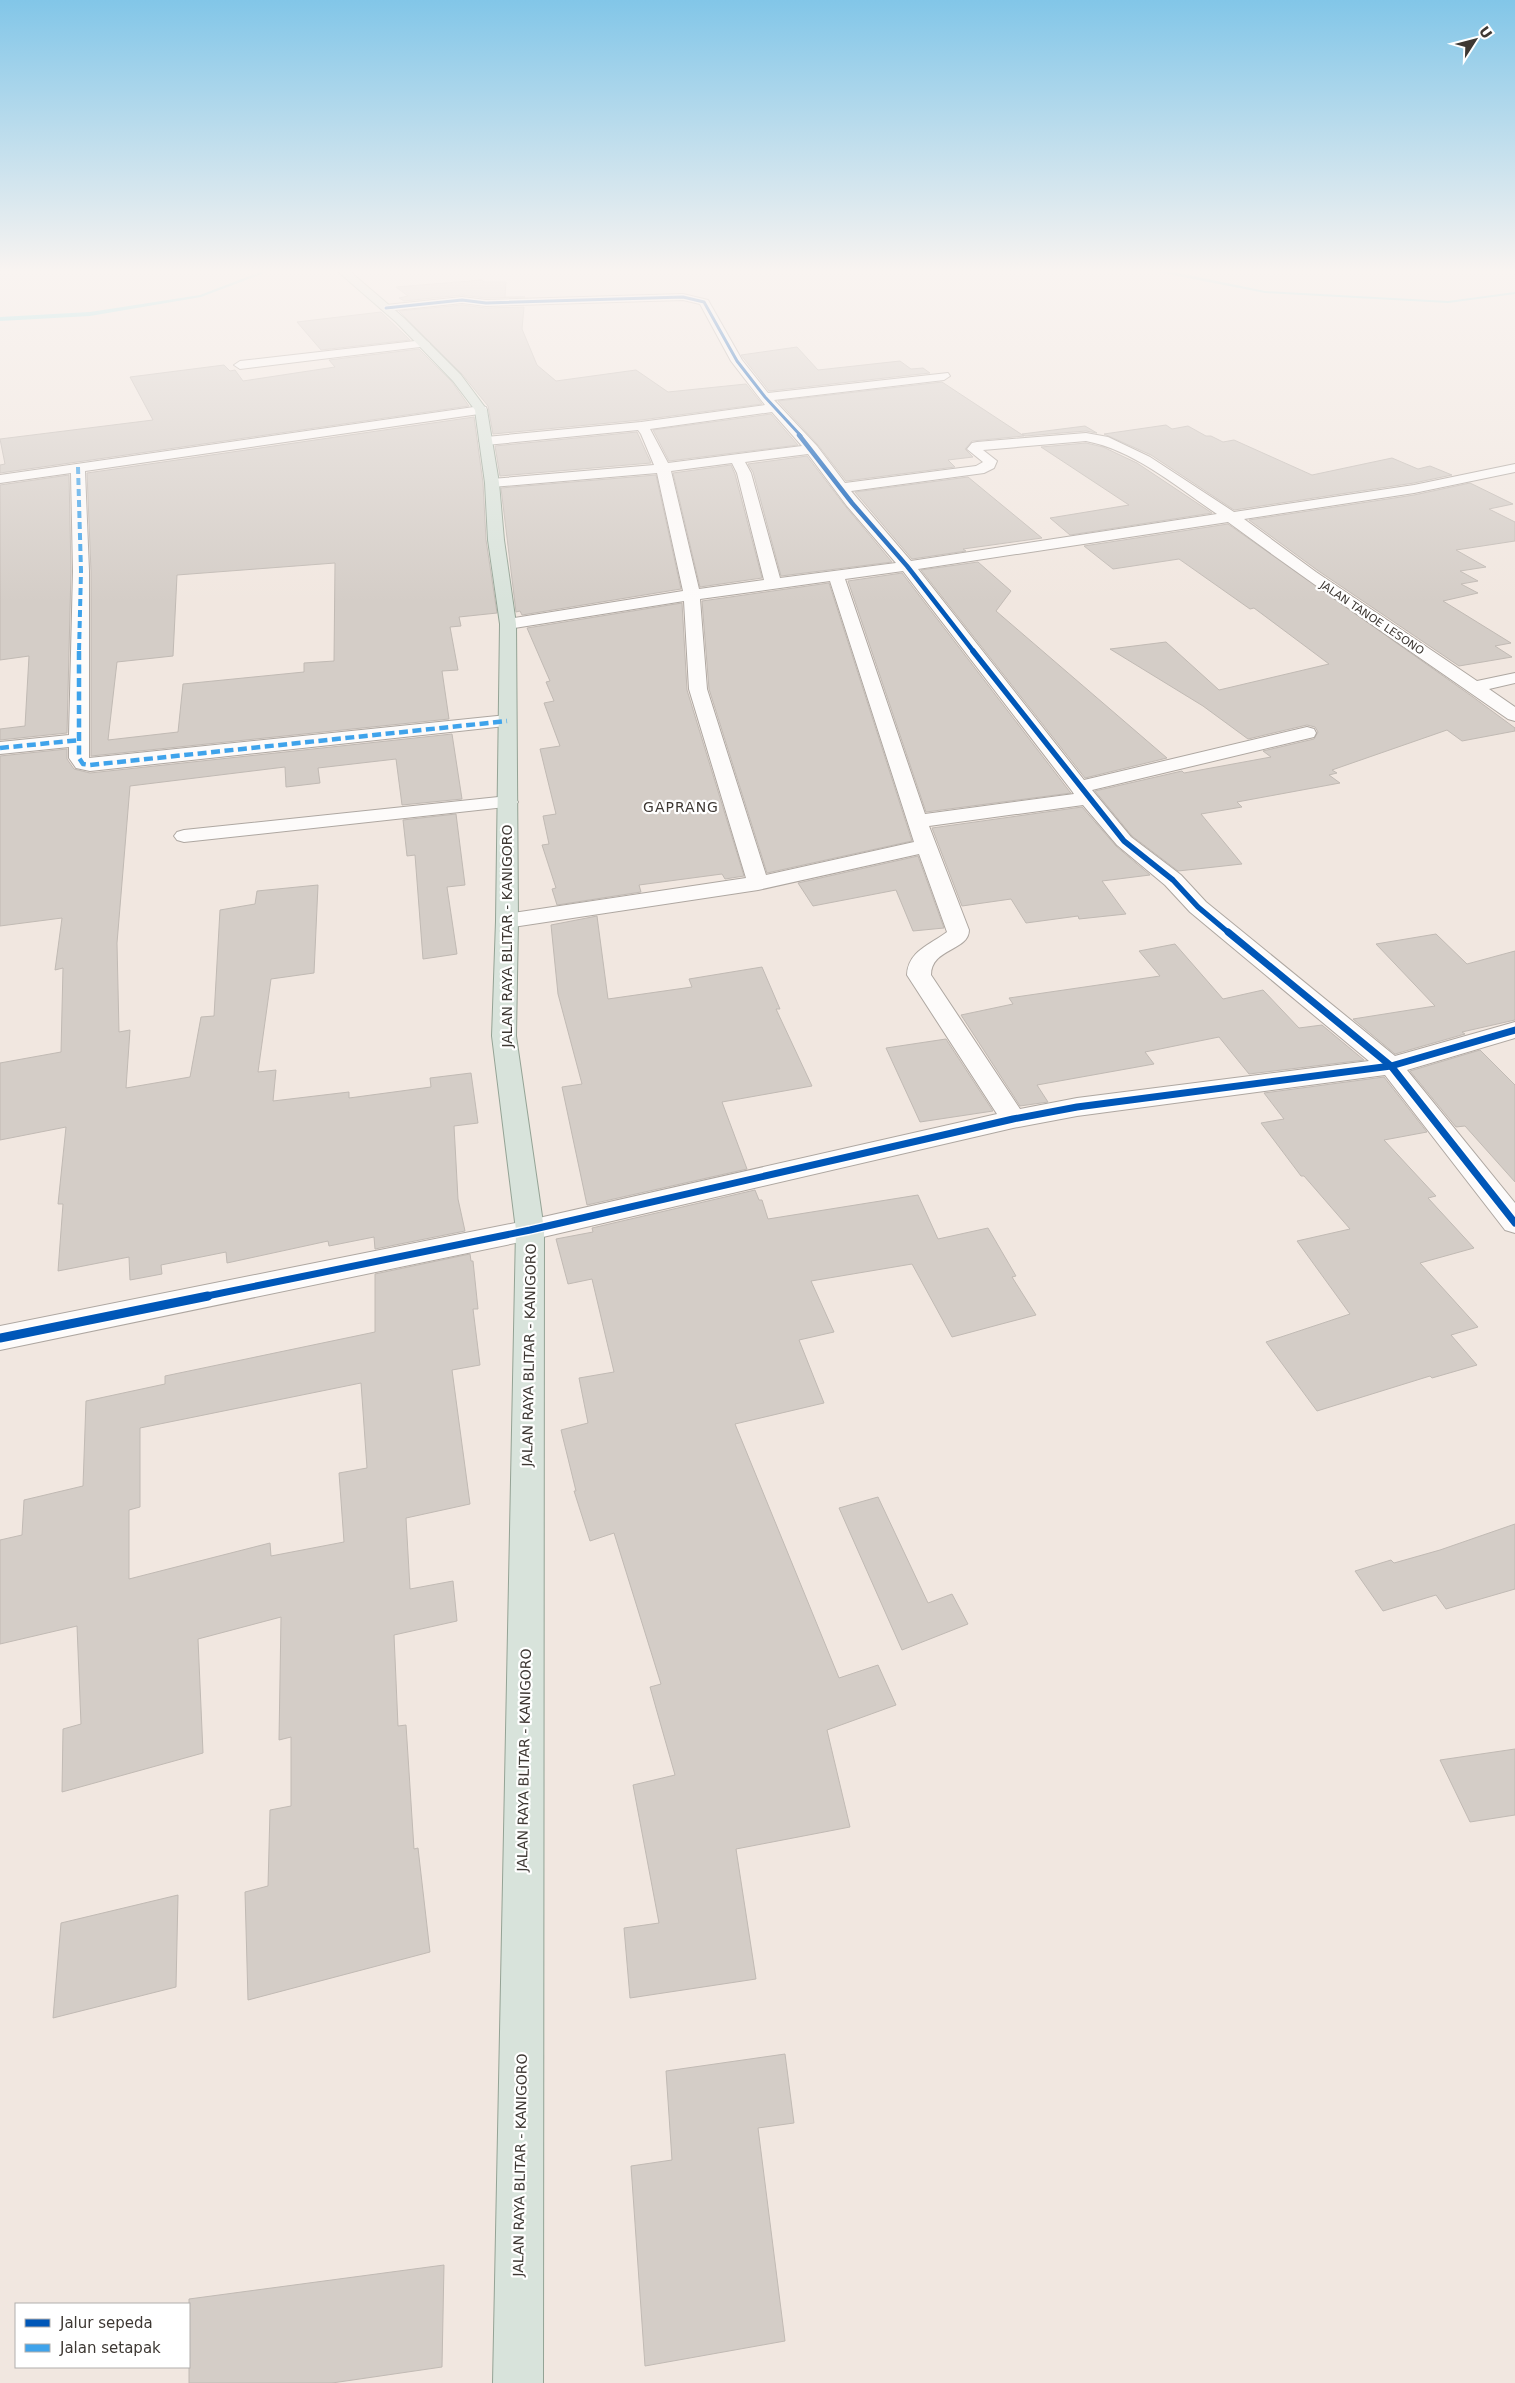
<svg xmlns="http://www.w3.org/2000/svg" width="1515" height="2383" viewBox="0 0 1515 2383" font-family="'DejaVu Sans',sans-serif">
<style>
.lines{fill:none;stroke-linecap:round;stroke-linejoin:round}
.stream{fill:#8ae1e8;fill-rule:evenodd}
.building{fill:#d4cdc7;stroke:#c1bab4;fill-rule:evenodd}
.minor-casing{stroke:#aea7a1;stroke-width:2}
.major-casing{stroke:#94a395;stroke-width:2}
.minor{fill:#fdfbfa;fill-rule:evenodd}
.major{fill:#d8e3db;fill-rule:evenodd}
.quiet-far1{stroke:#3fa3eb;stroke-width:4;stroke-dasharray:7 4;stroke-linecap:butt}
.quiet{stroke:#3fa3eb;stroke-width:4.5;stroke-dasharray:9 4.5;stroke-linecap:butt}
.cycleway-far4-casing{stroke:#fff;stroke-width:4.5}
.cycleway-far3-casing{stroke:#fff;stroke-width:6}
.cycleway-far2-casing{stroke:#fff;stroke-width:8}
.cycleway-far1-casing{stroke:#fff;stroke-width:10}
.cycleway-casing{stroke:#fff;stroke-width:12}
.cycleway-far4{stroke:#0057b8;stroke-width:3}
.cycleway-far3{stroke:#0057b8;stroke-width:4.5}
.cycleway-far2{stroke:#0057b8;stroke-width:5.5}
.cycleway-far1{stroke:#0057b8;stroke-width:7}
.cycleway{stroke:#0057b8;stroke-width:9}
.labels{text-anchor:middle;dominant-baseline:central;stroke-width:4.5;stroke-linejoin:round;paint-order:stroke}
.far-street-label{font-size:11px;fill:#3e3833;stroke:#fff}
.far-quarter-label{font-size:14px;letter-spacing:1px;fill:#3e3833;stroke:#fff}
.street-label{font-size:14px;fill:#3e3833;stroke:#fff}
</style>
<rect width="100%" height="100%" fill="#f1e7e0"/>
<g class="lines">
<g class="stream">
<polygon points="268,269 275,269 201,297 90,316 0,321 0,317 90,312 200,295"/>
<polygon points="1142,269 1164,270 1265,291 1448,301 1515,292 1515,294 1448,303 1265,293"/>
</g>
</g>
<g class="building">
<polygon points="482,280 484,282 506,282 505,297 525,297 486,298 462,295 404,301 399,298 408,296 396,287"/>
<polygon points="462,305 486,308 524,307 522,329 537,365 556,381 636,370 668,392 746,384 762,404 641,420 493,434 488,406 462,374 399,311"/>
<polygon points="381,312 410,340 321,350 297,322"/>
<polygon points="797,347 818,370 900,361 911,369 923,368 930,373 769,391 741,355"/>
<polygon points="419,349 452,382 469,406 0,473 0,465 5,464 0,439 153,420 130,377 224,365 230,371 235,370 243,381 335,367 329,360"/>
<polygon points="942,382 1024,436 972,441 965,449 973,457 948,460 955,467 846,481 818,445 778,401"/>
<polygon points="771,414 798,445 669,461 653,430"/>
<path d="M 474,417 L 483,483 L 486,540 L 497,613 L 459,617 L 461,626 L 450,627 L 458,670 L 442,671 L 449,719 L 91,756 L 91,571 L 87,473 ZM 335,563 L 334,661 L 304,663 L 304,672 L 183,684 L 178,732 L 108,740 L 117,662 L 173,656 L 177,575 Z"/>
<polygon points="1166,425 1172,429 1188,426 1206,436 1211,436 1223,442 1234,440 1312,475 1392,458 1418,469 1430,466 1452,475 1414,483 1234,510 1151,455 1104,434"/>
<polygon points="1085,426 1097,433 1086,431 1025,436 1022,434"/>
<polygon points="637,432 651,463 500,476 495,446"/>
<polygon points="1086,443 1103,447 1137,463 1212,513 1070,535 1050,518 1129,505 1041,447"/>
<polygon points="807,456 846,507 892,562 781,576 753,472 748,464"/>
<polygon points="731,465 735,474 762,578 700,587 673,473"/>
<polygon points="69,475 71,571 67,733 0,740 0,729 25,726 29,656 0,660 0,485"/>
<polygon points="656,475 681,589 522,615 520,611 516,612 501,488"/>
<polygon points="968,477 1042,538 963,549 966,551 912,559 855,492"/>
<polygon points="1470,483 1513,504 1489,509 1515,522 1515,541 1456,550 1486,567 1460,571 1478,581 1461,584 1478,593 1443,601 1511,643 1495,646 1512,657 1459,666 1317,570 1249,520 1414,495"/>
<polygon points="1228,524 1473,697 1515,728 1515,731 1462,741 1447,730 1332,770 1337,773 1329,775 1340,783 1237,802 1242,807 1201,814 1242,864 1178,871 1132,836 1095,791 1182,771 1184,773 1271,757 1263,751 1314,739 1318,732 1315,727 1307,725 1248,739 1203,706 1110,649 1166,642 1219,690 1329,664 1254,608 1250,609 1179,559 1113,569 1084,546"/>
<polygon points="978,562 1011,591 996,611 1167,758 1085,778 921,570"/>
<polygon points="902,573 1070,792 1071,793 926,812 848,581"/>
<polygon points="829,583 912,841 767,873 709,689 702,601"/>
<polygon points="682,603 687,690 744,876 725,879 722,874 639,885 641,892 557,905 552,889 556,888 542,845 549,844 543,816 556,814 540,749 560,746 544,703 554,701 546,682 550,681 527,628"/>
<polygon points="452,734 462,799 402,805 396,759 318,768 320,783 286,787 285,767 130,786 117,943 119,1032 130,1030 126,1088 190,1077 201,1017 214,1016 220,910 255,904 257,891 318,885 314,973 271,979 258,1072 276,1070 273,1101 349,1092 349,1098 431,1087 430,1078 471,1073 478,1123 454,1126 458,1199 465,1231 375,1249 374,1237 329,1246 328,1241 227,1263 226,1252 161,1265 162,1274 130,1280 129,1257 58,1271 63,1204 58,1204 66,1127 0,1140 0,1063 61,1052 63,968 55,970 62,918 0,926 0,756 67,749 67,759 74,769 90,773"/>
<polygon points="1082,807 1116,846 1150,875 1102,881 1126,914 1079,919 1078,916 1026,923 1011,899 962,906 932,828"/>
<polygon points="456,814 465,885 447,887 457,954 423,959 415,855 407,856 403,820"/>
<polygon points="918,856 944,928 913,931 896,890 813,906 798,883"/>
<polygon points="597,916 608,999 692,987 689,979 762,967 780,1009 776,1009 812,1086 722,1102 747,1169 587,1205 562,1087 582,1084 558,994 551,925"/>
<polygon points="1436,934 1467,964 1515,951 1515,1020 1462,1032 1465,1034 1395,1054 1353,1019 1435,1006 1376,944"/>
<polygon points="1175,944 1223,999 1263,990 1299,1028 1322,1025 1364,1060 1249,1074 1219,1037 1145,1052 1154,1064 1037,1085 1048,1102 1020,1106 961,1015 1013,1004 1009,998 1160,976 1139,951"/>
<polygon points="946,1039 993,1111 920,1122 886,1048"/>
<polygon points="1480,1050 1515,1085 1515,1182 1465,1126 1456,1127 1410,1071"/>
<polygon points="1384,1077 1427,1132 1384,1140 1436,1196 1428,1198 1474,1248 1420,1263 1478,1327 1451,1335 1477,1365 1432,1378 1430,1376 1317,1411 1266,1342 1350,1314 1297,1241 1350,1229 1304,1176 1301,1176 1261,1123 1284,1119 1264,1093"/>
<polygon points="755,1190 759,1200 762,1200 768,1219 918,1195 938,1239 988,1228 1016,1276 1012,1277 1036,1315 952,1337 912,1264 811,1281 834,1332 799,1340 824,1403 735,1424 839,1678 878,1665 896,1705 827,1730 850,1827 736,1849 756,1979 630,1998 624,1928 659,1923 633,1785 675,1775 650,1687 661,1684 614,1533 590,1541 574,1491 576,1491 561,1430 588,1423 579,1378 614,1372 592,1279 568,1284 556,1239 593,1232 592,1228"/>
<path d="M 470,1254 L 471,1261 L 473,1261 L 478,1309 L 473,1309 L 480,1365 L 452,1370 L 470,1504 L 406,1518 L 410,1589 L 453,1581 L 457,1621 L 394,1635 L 398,1726 L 406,1725 L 414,1849 L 418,1848 L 430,1952 L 248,2000 L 245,1892 L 268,1886 L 270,1810 L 291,1806 L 291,1737 L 279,1740 L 281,1617 L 198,1639 L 203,1753 L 62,1792 L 63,1729 L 81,1724 L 77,1626 L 0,1644 L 0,1540 L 22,1535 L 24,1500 L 83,1486 L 86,1401 L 165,1384 L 165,1376 L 375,1332 L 375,1274 ZM 361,1383 L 367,1468 L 339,1473 L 344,1542 L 271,1556 L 270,1543 L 129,1579 L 129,1510 L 140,1507 L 140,1428 Z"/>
<polygon points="878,1497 928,1603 952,1594 968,1624 902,1650 839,1508"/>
<polygon points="1515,1524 1515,1589 1446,1609 1436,1595 1383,1611 1355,1571 1391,1560 1394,1563 1440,1550"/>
<polygon points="1515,1749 1515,1815 1470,1822 1440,1760"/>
<polygon points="178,1895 176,1987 53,2018 61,1923"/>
<polygon points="785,2054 794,2123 758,2128 785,2341 645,2366 631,2166 672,2160 666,2071"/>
<polygon points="444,2265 442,2367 332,2383 189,2383 189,2299"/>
</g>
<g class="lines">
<g class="minor-casing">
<g id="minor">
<path d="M 683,294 L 708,300 L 742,360 L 768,393 L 948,373 L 950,376 L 944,380 L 774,400 L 817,446 L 845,483 L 976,466 L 983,462 L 967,449 L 972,443 L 977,442 L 1086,433 L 1108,437 L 1150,457 L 1234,512 L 1414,485 L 1515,464 L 1515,472 L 1414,493 L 1244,519 L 1316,572 L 1477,681 L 1515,673 L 1515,683 L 1489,689 L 1515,707 L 1515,721 L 1508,719 C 1415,654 1320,590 1228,522 L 918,569 L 1084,780 L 1307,727 L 1314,729 L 1316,733 L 1314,737 L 1092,790 L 1131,837 L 1181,875 L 1206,902 L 1395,1056 L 1515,1022 L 1515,1038 L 1407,1070 L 1515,1203 L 1515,1233 L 1505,1230 L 1385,1075 L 1077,1116 L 1013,1128 L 530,1240 L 0,1350 L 0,1326 L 530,1220 L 997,1114 L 907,975 C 908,951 930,945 947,932 L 919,854 L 758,890 L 507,928 L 499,926 L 496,921 L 499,916 L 507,914 L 746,878 L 689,689 L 684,601 L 508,629 L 502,628 L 500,624 L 502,620 L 508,619 L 683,591 L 657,473 L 492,487 L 485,483 L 492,479 L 654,465 L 641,434 L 638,430 L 486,445 L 479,441 L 486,437 L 641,422 L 765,405 L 731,361 L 700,304 L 683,300 L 486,306 L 462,303 L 386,311 L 380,308 L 386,305 L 462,297 L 486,300 ZM 772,412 L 802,446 L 668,463 L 650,429 ZM 1086,441 C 1134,450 1178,488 1217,514 L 911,561 L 851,491 L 984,473 L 994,468 L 997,461 L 983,450 ZM 808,454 L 847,506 L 896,563 L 780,578 L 751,473 L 745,462 ZM 732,463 L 737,473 L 764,580 L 699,589 L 671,471 ZM 903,571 L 1072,791 L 1074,794 L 925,814 L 845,579 ZM 830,581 L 914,842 L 766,875 L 707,689 L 700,599 ZM 1083,805 L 1117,845 L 1165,885 L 1190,912 L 1369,1061 L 1077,1098 L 1020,1109 L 931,975 C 931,948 969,951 969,930 L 929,826 Z"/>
<polygon points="424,340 428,342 430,344 428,346 240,369 234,365 240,361"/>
<polygon points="481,406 486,407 487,410 486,413 85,471 89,571 89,758 507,715 514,717 516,721 514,725 90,771 76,768 69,758 69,747 0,754 0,742 69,735 73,571 71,473 0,483 0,475"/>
<polygon points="508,796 515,798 518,802 515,806 184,842 177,840 174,836 177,832 184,830"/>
</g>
</g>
<g class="major-casing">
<polygon id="major" points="335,269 347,269 404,318 461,375 487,410 499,483 504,540 516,624 518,921 516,1036 544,1230 543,2383 493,2383 516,1230 492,1036 496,921 500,624 488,540 485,483 475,410 453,381 396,322"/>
</g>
<use href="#minor" class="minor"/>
<use href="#major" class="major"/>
<polyline class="quiet-far1" points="78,467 81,571 79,652"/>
<g class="quiet">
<polyline points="79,651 79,758 83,764 90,765 507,721"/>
<polyline points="0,748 80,740"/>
</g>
<g class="cycleway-far4-casing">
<polyline id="cycleway-far4" points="386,308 462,300 486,303 683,297 704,302 737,361 765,397 801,436"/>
</g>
<g class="cycleway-far3-casing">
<polyline id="cycleway-far3" points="799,435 852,503 907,566 974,652"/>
</g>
<g class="cycleway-far2-casing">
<polyline id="cycleway-far2" points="973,651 1124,841 1173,880 1198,907 1229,933"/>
</g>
<g class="cycleway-far1-casing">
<g id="cycleway-far1">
<polyline points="1228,932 1391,1066 1515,1223"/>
<polyline points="202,1297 530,1230 1013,1119 1077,1107 1391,1066 1515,1030"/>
</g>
</g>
<g class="cycleway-casing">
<polyline id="cycleway" points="0,1338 208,1296"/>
</g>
<use href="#cycleway-far4" class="cycleway-far4"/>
<use href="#cycleway-far3" class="cycleway-far3"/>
<use href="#cycleway-far2" class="cycleway-far2"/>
<use href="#cycleway-far1" class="cycleway-far1"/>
<use href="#cycleway" class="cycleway"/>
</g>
<linearGradient id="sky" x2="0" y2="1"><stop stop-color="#82c6e8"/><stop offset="0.45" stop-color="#f9f4f1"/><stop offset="1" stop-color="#f9f4f1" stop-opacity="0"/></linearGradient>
<rect width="1515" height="603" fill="url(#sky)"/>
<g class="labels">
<g class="far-street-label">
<text transform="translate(1372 618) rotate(34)">JALAN TANOE LESONO</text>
</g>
<g class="far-quarter-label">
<text x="681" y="807">GAPRANG</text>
</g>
<g class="street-label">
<text transform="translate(507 936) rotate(-90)">JALAN RAYA BLITAR - KANIGORO</text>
<text transform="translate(529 1355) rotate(-89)">JALAN RAYA BLITAR - KANIGORO</text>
<text transform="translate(524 1760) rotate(-89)">JALAN RAYA BLITAR - KANIGORO</text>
<text transform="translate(520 2165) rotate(-89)">JALAN RAYA BLITAR - KANIGORO</text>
</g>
</g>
<rect x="15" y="2303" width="175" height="65" fill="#ffffff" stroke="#b2afad"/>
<rect x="25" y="2319" width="25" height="8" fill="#0057b8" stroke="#b2afad"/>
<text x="60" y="2328" font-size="15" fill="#3e3833">Jalur sepeda</text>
<rect x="25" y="2344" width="25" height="8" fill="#3fa3eb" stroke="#b2afad"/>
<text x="60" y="2353" font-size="15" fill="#3e3833">Jalan setapak</text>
<g transform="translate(1475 40) rotate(54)" stroke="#ffffff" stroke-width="4" paint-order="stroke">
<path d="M0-4L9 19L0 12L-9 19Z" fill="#3e3833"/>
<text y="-8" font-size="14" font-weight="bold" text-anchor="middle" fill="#3e3833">U</text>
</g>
</svg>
